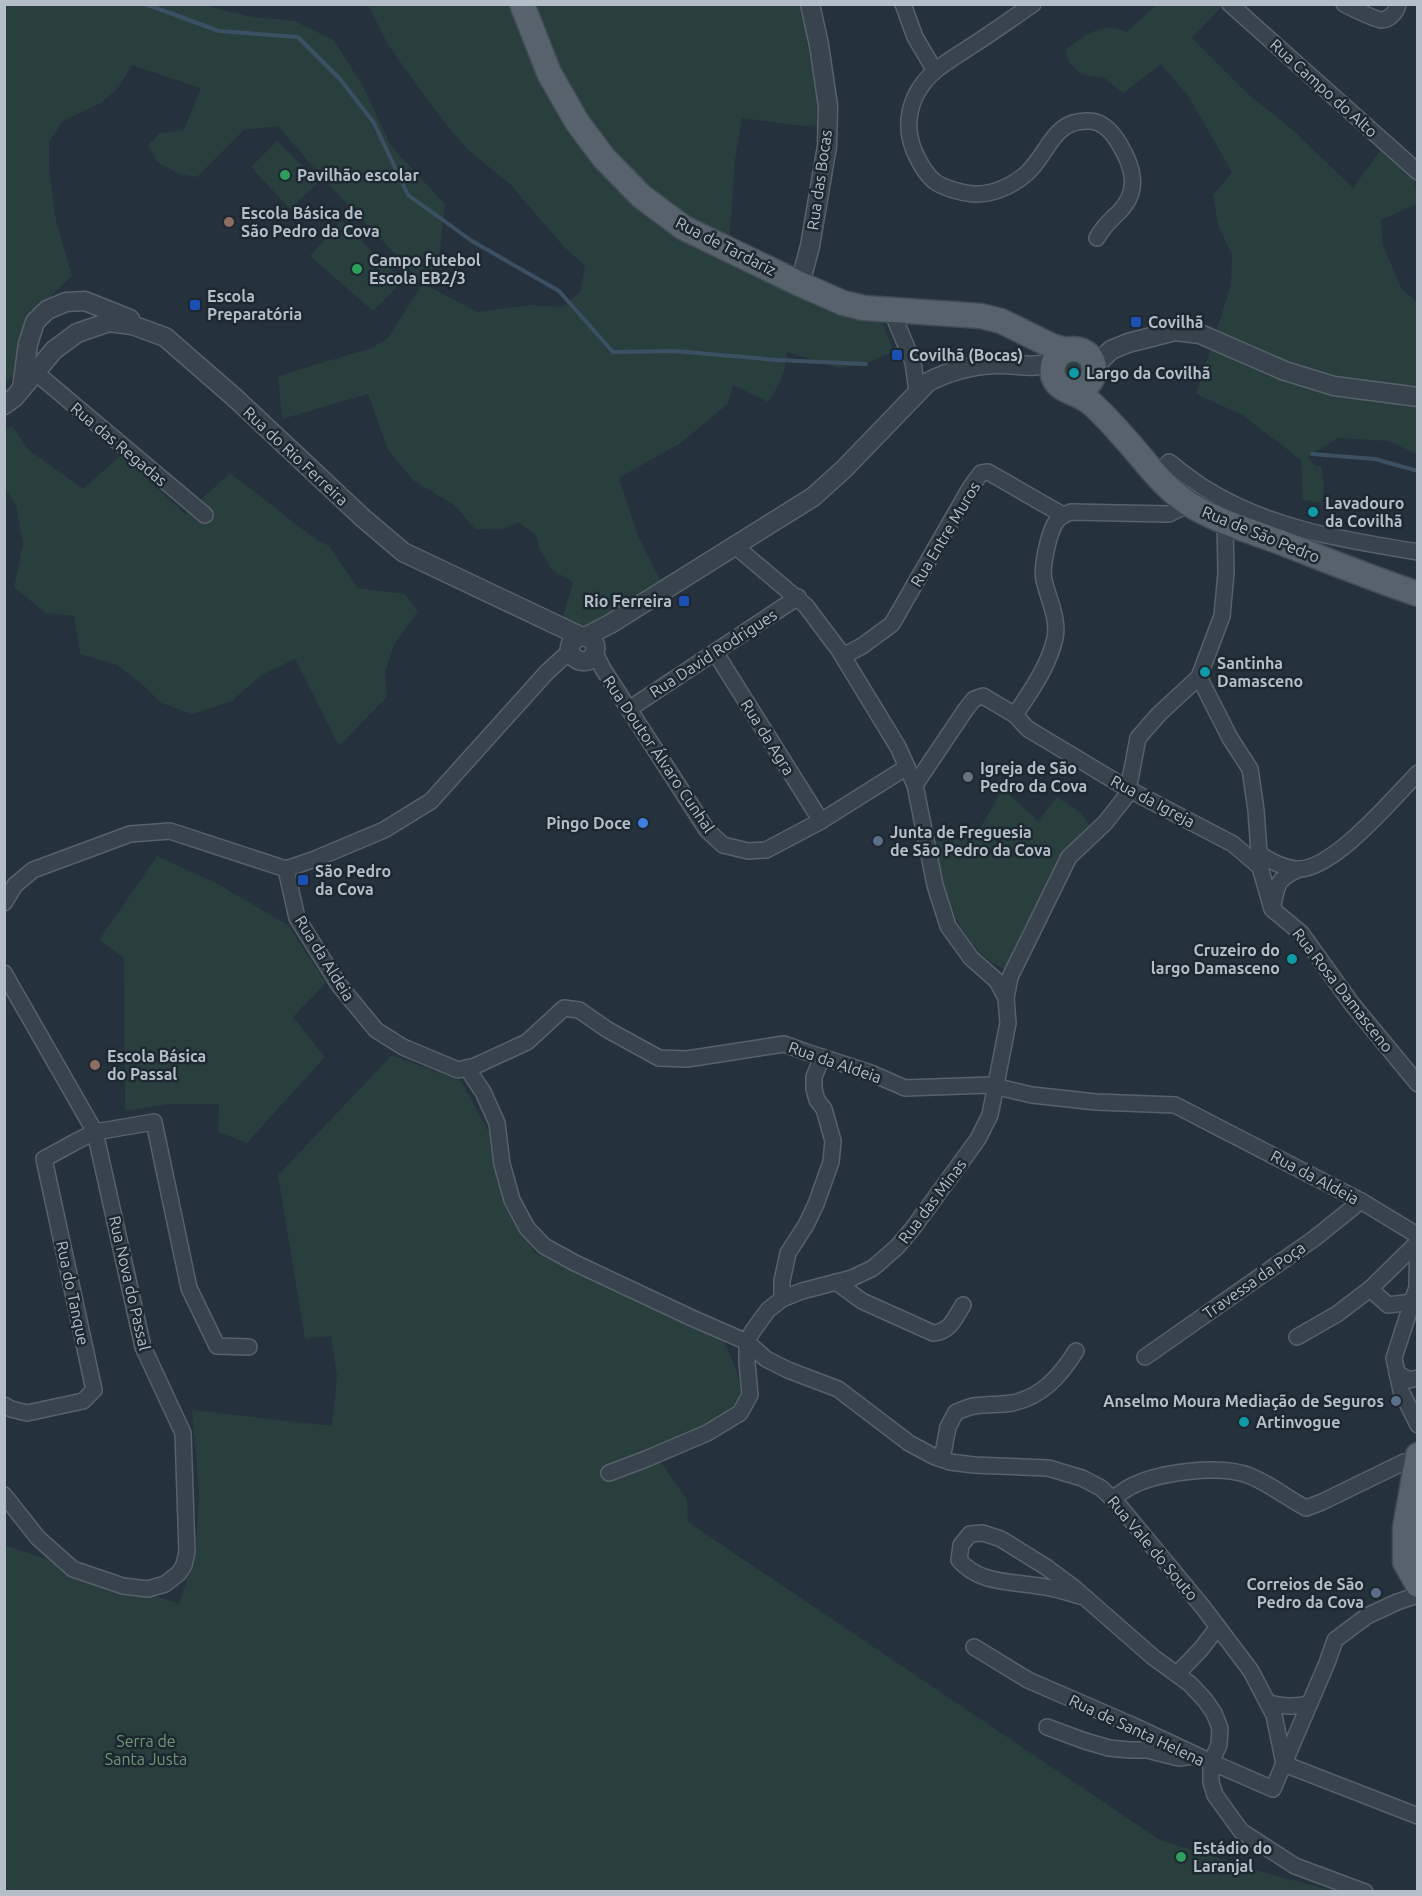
<svg xmlns="http://www.w3.org/2000/svg" width="1422" height="1896" viewBox="0 0 1422 1896" font-family="Ubuntu,sans-serif">
<style>
.green{fill:#283f3e}
.lines{fill:none;stroke-linecap:round;stroke-linejoin:round}
.stream{stroke:#3c5064;stroke-width:4}
.minor-casing{stroke:#57616a;stroke-width:18}
.tertiary-casing{stroke:#57616a;stroke-width:21}
.primary-casing{stroke:#424c55;stroke-width:27}
.minor{stroke:#39434d;stroke-width:15}
.tertiary{stroke:#39434d;stroke-width:18}
.primary{stroke:#57626c;stroke-width:24}
.leisure-dot{fill:#2e9e5b;stroke:#1e2831;stroke-width:2}
.education-dot{fill:#8d6e63;stroke:#1e2831;stroke-width:2}
.transit-dot{fill:#1a4fb4;stroke:#1e2831;stroke-width:2}
.culture-dot{fill:#0f9aa8;stroke:#1e2831;stroke-width:2}
.worship-dot{fill:#6b7280;stroke:#1e2831;stroke-width:2}
.shop-dot{fill:#3f7fe0;stroke:#1e2831;stroke-width:2}
.service-dot{fill:#5c6f8a;stroke:#1e2831;stroke-width:2}
.labels{text-anchor:middle;dominant-baseline:central;stroke-width:5;stroke-linejoin:round;paint-order:stroke}
.street-label{font-size:16px;fill:#b5bec8;stroke:#1e2831}
.poi-label{font-size:16px;font-weight:bold;fill:#b5bec8;stroke:#1e2831;text-anchor:start}
.park-label{font-size:16px;fill:#6d9774;stroke:#1e2831}
</style>
<rect width="100%" height="100%" fill="#25313c"/>
<g class="green">
<path d="M 5,4 L 202,5 L 253,17 L 294,21 L 334,40 L 365,90 L 391,146 L 445,204 L 439,260 L 423,283 L 477,312 L 529,305 L 563,307 L 580,292 L 585,266 L 564,247 L 510,184 L 468,150 L 443,121 L 388,45 L 369,7 L 366,5 L 809,5 L 830,125 L 802,126 L 742,118 L 735,160 L 728,258 L 880,317 L 894,351 L 865,364 L 839,368 L 787,352 C 786,374 780,384 768,402 L 733,385 L 728,404 L 679,444 L 619,478 L 638,536 L 661,582 L 591,629 L 580,629 L 562,620 L 573,582 L 552,570 L 539,548 L 536,535 L 518,522 L 501,530 L 475,529 L 454,505 L 414,481 L 388,450 L 368,394 L 282,419 L 278,376 L 371,348 L 388,338 L 423,283 L 327,183 L 278,126 L 244,130 L 197,177 L 179,174 L 157,162 L 148,145 L 160,133 L 184,130 L 201,88 L 132,65 L 119,87 L 101,103 L 63,121 L 49,142 L 49,168 L 56,220 L 72,276 L 45,302 L 24,369 L 5,382 Z"/>
<path d="M 1156,5 L 1223,5 L 1192,38 L 1247,93 L 1294,131 L 1353,188 L 1383,147 C 1406,167 1417,171 1417,204 L 1381,220 L 1383,245 L 1401,288 L 1417,302 L 1417,454 L 1388,441 L 1339,438 L 1308,456 L 1315,466 L 1321,466 L 1324,486 L 1322,503 L 1303,500 L 1301,460 L 1242,415 L 1196,394 L 1231,285 L 1232,255 L 1218,225 L 1213,195 L 1232,172 L 1189,97 L 1161,64 L 1123,93 L 1104,78 L 1081,74 L 1069,62 L 1065,50 C 1087,35 1100,21 1127,32 Z"/>
<polygon points="277,141 319,182 290,209 251,167"/>
<polygon points="341,221 403,281 373,311 310,256"/>
<polygon points="1072,356 1088,369 1069,384 1061,364"/>
<polygon points="12,426 29,450 83,489 121,455 185,514 230,473 314,538 329,546 358,588 405,594 418,611 394,645 385,673 387,697 339,746 295,659 260,676 232,701 192,714 161,703 142,684 115,664 80,654 74,616 46,613 14,588 23,544 16,505 5,488 4,431"/>
<path d="M 1002,788 L 1038,821 L 1057,797 L 1080,812 L 1091,827 L 1008,967 L 1003,968 C 994,965 987,959 980,952 C 949,921 944,884 933,843 C 942,841 964,839 971,836 C 981,831 997,799 1002,788 Z"/>
<polygon points="157,856 216,883 288,925 326,983 293,1017 325,1057 247,1143 218,1132 219,1104 169,1104 125,1111 124,958 99,940"/>
<path d="M 392,1055 L 461,1081 L 490,1134 L 511,1214 L 535,1253 L 724,1341 C 730,1356 739,1373 740,1389 C 741,1416 680,1439 659,1445 L 661,1462 L 687,1500 L 688,1522 L 1160,1840 L 1273,1875 L 1335,1891 L 5,1892 L 5,1545 L 179,1604 L 196,1552 L 199,1493 L 192,1410 L 332,1426 L 337,1376 L 331,1336 L 305,1339 L 278,1175 Z"/>
</g>
<g class="lines">
<g class="stream">
<polyline points="145,4 219,31 298,37 340,79 374,123 408,195 472,241 559,291 613,352 674,351 777,360 866,364"/>
<polyline points="1312,454 1375,459 1418,471"/>
</g>
<g class="minor-casing">
<g id="minor">
<polyline points="903,4 915,37 935,71"/>
<path d="M 1033,4 C 1013,18 993,32 973,45 C 961,53 947,61 936,70 C 908,94 901,128 918,159 C 922,167 928,176 934,181 C 943,188 962,193 973,194 C 992,195 1013,186 1027,173 C 1049,153 1053,119 1089,121 C 1103,121 1113,133 1120,145 C 1133,167 1140,190 1120,211 C 1111,220 1103,226 1097,238"/>
<polyline points="1230,4 1418,172"/>
<path d="M 1344,4 C 1352,8 1374,19 1381,20 C 1389,20 1397,12 1398,4"/>
<polyline points="891,310 913,362 917,392"/>
<polyline points="35,372 205,515"/>
<path d="M 1157,476 L 1169,462 C 1181,471 1193,481 1206,489 C 1270,529 1345,540 1418,552"/>
<polyline points="735,546 806,606 839,650 898,747 915,785 935,885 948,926 971,958 997,981 1006,998"/>
<polyline points="715,652 821,821"/>
<polyline points="595,653 603,669 707,830 723,845 748,851 766,850 821,821 907,767"/>
<polyline points="843,656 862,646 892,624 970,488 981,473 988,472 1063,515"/>
<polyline points="1199,677 1230,738 1250,769 1256,810 1260,867 1272,909 1301,933 1352,1004 1418,1084"/>
<polyline points="629,709 798,597"/>
<path d="M 1015,715 C 1030,692 1049,666 1055,638 C 1059,619 1048,598 1044,580 C 1041,567 1049,532 1056,522 C 1060,516 1065,514 1071,512 L 1169,514 L 1189,504"/>
<polyline points="915,785 966,709 974,699 983,696 1015,715 1028,729 1128,789 1233,844 1260,867"/>
<path d="M 1259,854 C 1271,861 1283,868 1297,869 C 1333,871 1393,798 1418,773"/>
<polyline points="286,869 297,918 339,985 376,1030 403,1047 458,1070 475,1066 527,1042 564,1008 579,1010 608,1030 659,1058 687,1059 784,1044 806,1052 871,1073 905,1088 990,1085 1032,1095 1096,1102 1175,1105 1361,1201 1417,1235"/>
<polyline points="286,869 315,859 384,830 431,801 547,672 570,651"/>
<polyline points="4,903 15,885 33,870 130,834 170,831 286,869"/>
<path d="M 1273,906 C 1277,884 1277,879 1299,869"/>
<polyline points="4,973 95,1132 143,1347 183,1433 187,1552 184,1565 179,1573 165,1584 148,1589 123,1586 73,1569 38,1538 4,1495"/>
<polyline points="467,1068 483,1092 497,1123 502,1164 512,1200 527,1228 544,1246 575,1263 692,1318 747,1342 766,1359 788,1370 838,1389 909,1443 935,1457 950,1462 974,1465 1048,1468 1082,1478 1101,1488 1116,1502 1202,1606 1251,1671 1274,1715 1284,1764"/>
<polyline points="1418,1234 1417,1287 1394,1358 1401,1391 1418,1425"/>
<path d="M 836,1282 L 862,1301 L 933,1333 C 950,1332 955,1318 963,1305"/>
<polyline points="1370,1289 1388,1305 1412,1302"/>
<polyline points="782,1299 782,1281 788,1253 806,1225 816,1204 831,1162 833,1141 824,1109 817,1100 814,1089 814,1077 822,1057"/>
<polyline points="1297,1337 1337,1314 1370,1289 1417,1243"/>
<polyline points="1145,1357 1315,1238 1361,1201"/>
<polyline points="1397,1373 1409,1380 1418,1378"/>
<polyline points="4,1405 11,1409 27,1413 83,1401 94,1390 44,1159 75,1142 95,1132 154,1122 189,1288 217,1346 249,1347"/>
<path d="M 942,1459 L 948,1427 L 956,1412 C 962,1410 968,1407 974,1406 C 987,1404 1000,1405 1012,1403 C 1042,1397 1060,1376 1076,1351"/>
<polyline points="609,1473 646,1459 707,1433 740,1413 750,1395 747,1363 747,1342 752,1332 768,1310 782,1299 802,1291 852,1278 873,1268 897,1247 913,1228 978,1139 990,1115 1008,1023 1006,998 1010,977 1069,857 1105,823 1127,795 1138,738 1159,714 1199,677 1222,616 1226,573 1225,521"/>
<path d="M 1113,1499 C 1118,1495 1123,1491 1128,1488 C 1156,1472 1220,1464 1250,1476 C 1270,1484 1287,1498 1306,1508 L 1322,1502 L 1404,1462 L 1417,1461"/>
<path d="M 1086,1598 C 1073,1594 1059,1589 1045,1587 C 1015,1581 980,1585 959,1560 L 961,1545 L 970,1534 L 983,1533 L 1001,1539 L 1046,1567 L 1073,1587 L 1153,1657 L 1190,1684 L 1205,1700 L 1214,1713 L 1220,1728 L 1219,1745 L 1211,1762 L 1211,1782 L 1215,1795 L 1241,1831 L 1295,1866 L 1365,1892"/>
<polyline points="974,1647 1028,1680 1134,1726 1211,1762 1273,1789 1327,1663 1335,1640 1367,1616 1397,1602 1418,1595"/>
<polyline points="1177,1674 1201,1649 1218,1627"/>
<path d="M 1268,1703 C 1283,1706 1296,1708 1310,1703"/>
<polyline points="1047,1727 1085,1741 1109,1748 1130,1750 1147,1750 1179,1758 1193,1756"/>
<polyline points="1284,1764 1418,1816"/>
</g>
</g>
<g class="tertiary-casing">
<g id="tertiary">
<polyline points="800,284 810,246 827,146 828,106 819,45 810,4"/>
<polyline points="1094,372 1097,364 1111,350 1128,343 1175,331 1200,334 1285,371 1334,386 1418,397"/>
<polyline points="22,388 28,344 35,322 47,310 66,302 85,301 130,319"/>
<path d="M 4,405 L 14,398 L 54,350 L 77,333 L 109,322 L 132,325 L 165,337 L 234,397 L 363,518 L 403,552 L 580,636 C 588,636 597,641 595,651 C 590,675 552,651 580,636"/>
<path d="M 587,636 L 610,624 L 813,497 L 844,469 L 928,382 C 949,371 972,365 996,364 C 1017,363 1037,371 1056,359"/>
</g>
</g>
<g class="primary-casing">
<g id="primary">
<polyline points="522,4 549,73 577,122 604,158 641,196 684,228 800,284 843,303 864,308 981,316 1001,321 1052,346 1067,350"/>
<path d="M 1071,391 C 1102,390 1101,349 1073,349 C 1056,349 1047,369 1056,382 C 1063,392 1081,394 1091,403 C 1111,421 1129,443 1146,463 C 1159,479 1172,493 1189,504 C 1216,521 1248,530 1277,541 C 1324,559 1370,578 1418,594"/>
<polyline points="1418,1455 1405,1528 1405,1562 1418,1585"/>
</g>
</g>
<use href="#minor" class="minor"/>
<use href="#tertiary" class="tertiary"/>
<use href="#primary" class="primary"/>
</g>
<g class="leisure-dot">
<circle cx="285" cy="175" r="6"/>
<circle cx="357" cy="269" r="6"/>
<circle cx="1181" cy="1857" r="6"/>
</g>
<g class="education-dot">
<circle cx="229" cy="222" r="6"/>
<circle cx="95" cy="1065" r="6"/>
</g>
<g class="transit-dot">
<rect x="189" y="299" width="12" height="12" rx="3"/>
<rect x="1130" y="316" width="12" height="12" rx="3"/>
<rect x="891" y="349" width="12" height="12" rx="3"/>
<rect x="678" y="595" width="12" height="12" rx="3"/>
<rect x="297" y="874" width="12" height="12" rx="3"/>
</g>
<g class="culture-dot">
<circle cx="1074" cy="373" r="6"/>
<circle cx="1313" cy="512" r="6"/>
<circle cx="1205" cy="672" r="6"/>
<circle cx="1292" cy="959" r="6"/>
<circle cx="1244" cy="1422" r="6"/>
</g>
<circle class="worship-dot" cx="968" cy="777" r="6"/>
<circle class="shop-dot" cx="643" cy="823" r="6"/>
<g class="service-dot">
<circle cx="878" cy="841" r="6"/>
<circle cx="1396" cy="1401" r="6"/>
<circle cx="1376" cy="1593" r="6"/>
</g>
<g class="labels">
<g class="street-label">
<text transform="translate(1324 88) rotate(42)">Rua Campo do Alto</text>
<text transform="translate(819 180) rotate(-82)">Rua das Bocas</text>
<text transform="translate(726 246) rotate(27)">Rua de Tardariz</text>
<text transform="translate(119 444) rotate(40)">Rua das Regadas</text>
<text transform="translate(296 456) rotate(43)">Rua do Rio Ferreira</text>
<text transform="translate(945 534) rotate(-59)">Rua Entre Muros</text>
<text transform="translate(1261 534) rotate(22)">Rua de São Pedro</text>
<text transform="translate(713 653) rotate(-33)">Rua David Rodrigues</text>
<text transform="translate(768 737) rotate(58)">Rua da Agra</text>
<text transform="translate(659 754) rotate(56)">Rua Doutor Álvaro Cunhal</text>
<text transform="translate(1153 801) rotate(28)">Rua da Igreja</text>
<text transform="translate(325 958) rotate(58)">Rua da Aldeia</text>
<text transform="translate(1343 990) rotate(52)">Rua Rosa Damasceno</text>
<text transform="translate(835 1062) rotate(19)">Rua da Aldeia</text>
<text transform="translate(1315 1177) rotate(28)">Rua da Aldeia</text>
<text transform="translate(932 1201) rotate(-53)">Rua das Minas</text>
<text transform="translate(1254 1280) rotate(-35)">Travessa da Poça</text>
<text transform="translate(130 1283) rotate(77)">Rua Nova do Passal</text>
<text transform="translate(73 1293) rotate(78)">Rua do Tanque</text>
<text transform="translate(1153 1548) rotate(50)">Rua Vale do Souto</text>
<text transform="translate(1137 1730) rotate(25)">Rua de Santa Helena</text>
</g>
<g class="poi-label">
<text x="297" y="175">Pavilhão escolar</text>
<text x="241" y="213">Escola Básica de<tspan x="241" dy="18">São Pedro da Cova</tspan></text>
<text x="369" y="260">Campo futebol<tspan x="369" dy="18">Escola EB2/3</tspan></text>
<text x="207" y="296">Escola<tspan x="207" dy="18">Preparatória</tspan></text>
<text x="1148" y="322">Covilhã</text>
<text x="909" y="355">Covilhã (Bocas)</text>
<text x="1086" y="373">Largo da Covilhã</text>
<text x="1325" y="503">Lavadouro<tspan x="1325" dy="18">da Covilhã</tspan></text>
<text x="672" y="601" text-anchor="end">Rio Ferreira</text>
<text x="1217" y="663">Santinha<tspan x="1217" dy="18">Damasceno</tspan></text>
<text x="980" y="768">Igreja de São<tspan x="980" dy="18">Pedro da Cova</tspan></text>
<text x="631" y="823" text-anchor="end">Pingo Doce</text>
<text x="890" y="832">Junta de Freguesia<tspan x="890" dy="18">de São Pedro da Cova</tspan></text>
<text x="315" y="871">São Pedro<tspan x="315" dy="18">da Cova</tspan></text>
<text x="1280" y="950" text-anchor="end">Cruzeiro do<tspan x="1280" dy="18">largo Damasceno</tspan></text>
<text x="107" y="1056">Escola Básica<tspan x="107" dy="18">do Passal</tspan></text>
<text x="1384" y="1401" text-anchor="end">Anselmo Moura Mediação de Seguros</text>
<text x="1256" y="1422">Artinvogue</text>
<text x="1364" y="1584" text-anchor="end">Correios de São<tspan x="1364" dy="18">Pedro da Cova</tspan></text>
<text x="1193" y="1848">Estádio do<tspan x="1193" dy="18">Laranjal</tspan></text>
</g>
<g class="park-label">
<text x="146" y="1741">Serra de<tspan x="146" dy="18">Santa Justa</tspan></text>
</g>
</g>
<rect width="1422" height="1896" fill="none" stroke="#b5bec8" stroke-width="12"/>
</svg>
